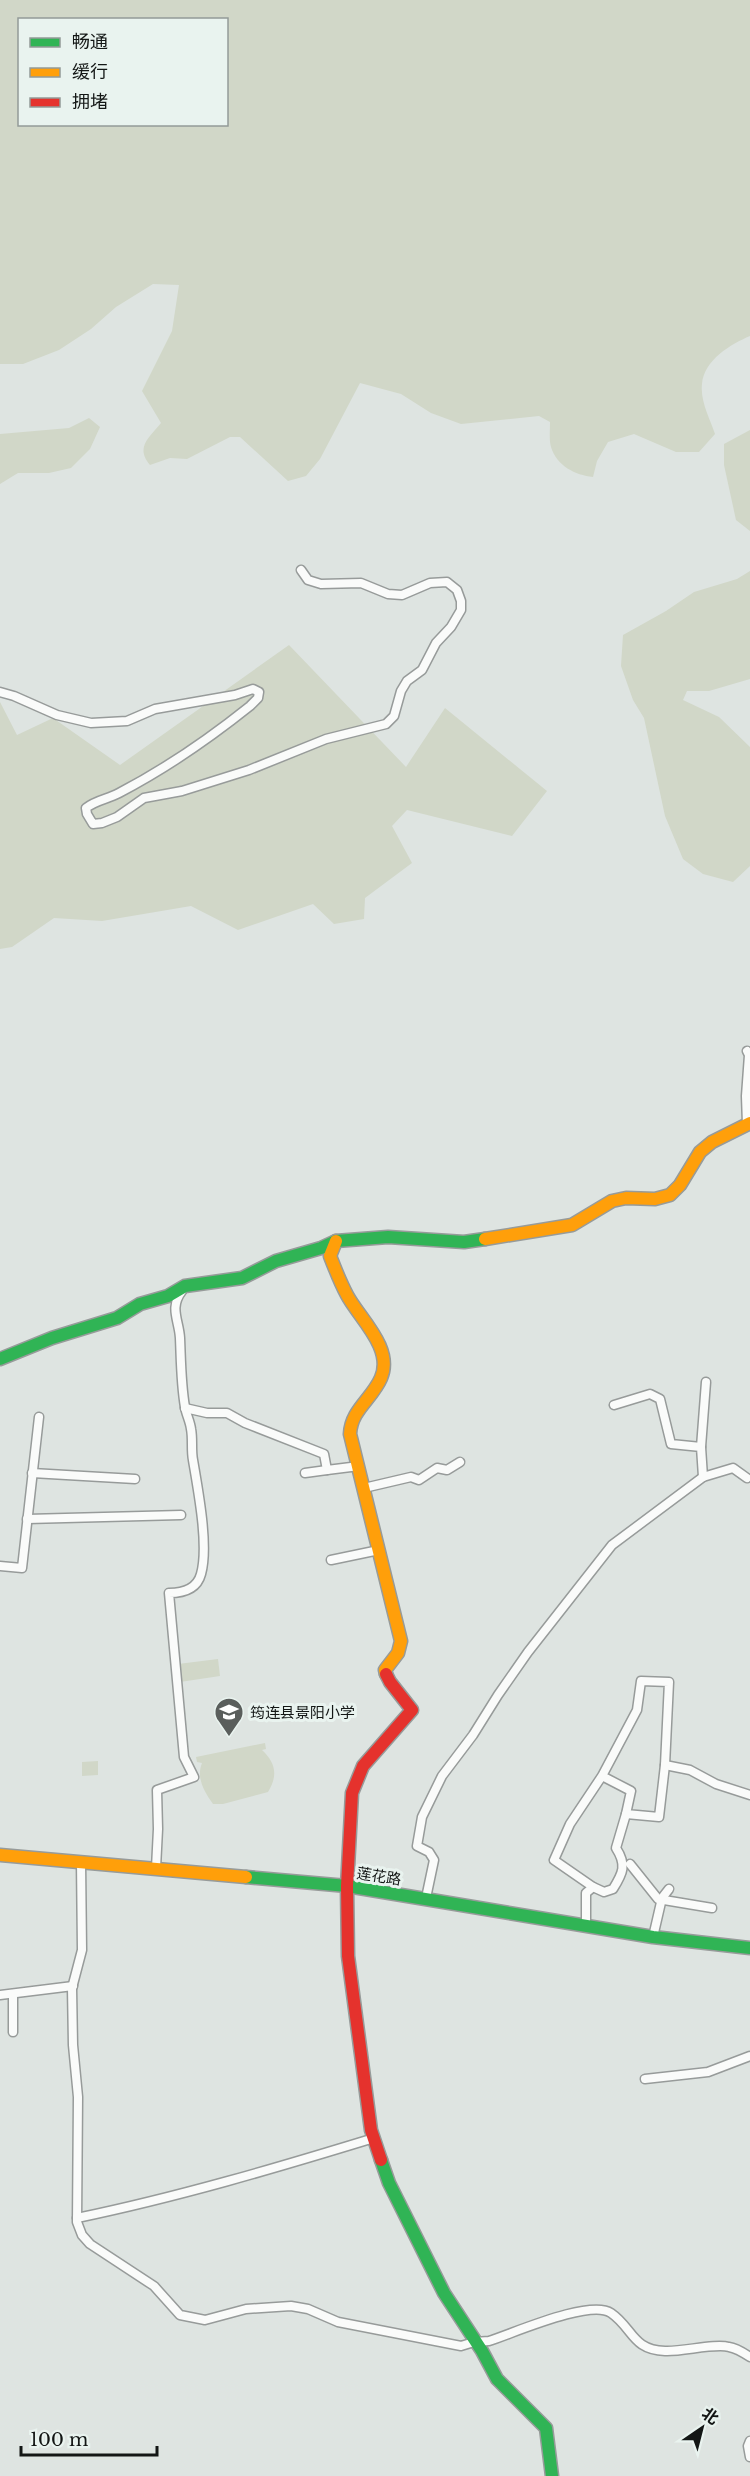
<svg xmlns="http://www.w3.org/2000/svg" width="750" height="2476" viewBox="0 0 750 2476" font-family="'Libre Baskerville','Noto Sans SC',serif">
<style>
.green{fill:#d1d7c8;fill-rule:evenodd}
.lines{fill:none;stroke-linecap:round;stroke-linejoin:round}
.street-casing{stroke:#979b9a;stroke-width:11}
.fast-casing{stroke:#979b9a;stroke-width:15}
.slow-casing{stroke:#979b9a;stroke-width:15}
.jam-casing{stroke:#979b9a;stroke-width:15}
.street{stroke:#fafbfa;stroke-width:8}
.fast{stroke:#30b455;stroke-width:12}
.slow{stroke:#ff9f0a;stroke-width:12}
.jam{stroke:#e5322d;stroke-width:12}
.labels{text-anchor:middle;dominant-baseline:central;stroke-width:6;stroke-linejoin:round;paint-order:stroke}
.poi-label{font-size:15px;fill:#131615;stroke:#e9f3ef;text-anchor:start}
.street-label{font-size:15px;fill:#131615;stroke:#e9f3ef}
</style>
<rect width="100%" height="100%" fill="#dee4e1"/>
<g class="green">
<path d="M 0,0 L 750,0 L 750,336 C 731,344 704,360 702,384 C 700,401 710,419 715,434 L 699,452 L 676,452 L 634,434 L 608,442 L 597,461 L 593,477 C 575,475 557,466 551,447 C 549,440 550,430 550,422 L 539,416 L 461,424 L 431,413 L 401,394 L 360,383 L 320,459 L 306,476 L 288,481 L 240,437 L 230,437 L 187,459 L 170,458 L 150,465 C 135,447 149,438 161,423 L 142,391 L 172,331 L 179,285 L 153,284 L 116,307 L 91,329 L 59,350 L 23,364 L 0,364 ZM 20,20 L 226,20 L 226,124 L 20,124 Z"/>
<polygon points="89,418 100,427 90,449 71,468 49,473 18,473 0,484 0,434 69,428"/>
<polygon points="750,430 750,531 736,520 724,465 724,444"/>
<polygon points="750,571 750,679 709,691 687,691 683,700 719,717 750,747 750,866 733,882 703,874 683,859 665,816 644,718 633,700 621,666 623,635 666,611 694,592 737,579"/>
<polygon points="289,645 406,767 445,708 547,791 512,836 407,810 392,826 412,863 365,898 364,919 334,924 313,904 238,930 191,906 102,921 54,918 12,947 0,949 0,702 17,735 53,718 120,765"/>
<polygon points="218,1659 220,1676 180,1682 178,1664"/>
<path d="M 265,1743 L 266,1749 L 262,1750 C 276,1763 278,1776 268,1792 L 223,1804 L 213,1804 C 204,1791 196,1778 202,1763 L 197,1762 L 196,1757 Z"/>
<polygon points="98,1761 98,1775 82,1776 82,1762"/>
</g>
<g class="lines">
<g class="street-casing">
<g id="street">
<path d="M 0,692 L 14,696 L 57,715 L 91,723 L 127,721 L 155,709 L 235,695 L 253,689 L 259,692 L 258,698 L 250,706 C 210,738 165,769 119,793 C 108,799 96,800 86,808 L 87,814 L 93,824 L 102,823 L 117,817 L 144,798 L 182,791 L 249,770 L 326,739 L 386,724 L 394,716 L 401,691 L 407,681 L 422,670 L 436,643 L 451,627 L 461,610 L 461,601 L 457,590 L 447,582 L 430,583 L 402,595 L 388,594 L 361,583 L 321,584 L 308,580 L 301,570"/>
<polyline points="747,1124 746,1096 749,1055 747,1051"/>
<polyline points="614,1405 650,1394 660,1399 671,1444 701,1447 703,1477"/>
<polyline points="185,1408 207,1413 227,1413 245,1423 324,1454 327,1470 359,1466"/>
<polyline points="701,1447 706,1382"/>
<polyline points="32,1473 135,1479"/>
<polyline points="305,1473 327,1470"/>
<polyline points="364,1488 411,1477 419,1480 437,1468 447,1470 460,1462"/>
<polyline points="27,1519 181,1515"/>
<polyline points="331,1560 379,1550"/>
<polyline points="0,1566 22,1568 39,1417"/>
<polyline points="665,1765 690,1770 716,1784 750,1795"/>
<path d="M 81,1862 L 82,1950 L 72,1988 L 73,2045 L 78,2097 L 77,2222 L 82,2235 L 90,2244 L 154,2286 L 180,2315 L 205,2320 L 246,2309 L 291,2306 L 308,2309 L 338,2322 L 461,2346 L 474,2342 L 489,2341 C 514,2333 590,2299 611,2313 C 633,2328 632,2350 665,2351 C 682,2352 715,2343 729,2347 C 736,2348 744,2353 750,2357"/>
<polyline points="630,1864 658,1899 712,1908"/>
<path d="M 156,1868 L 158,1829 L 157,1790 L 194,1777 L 184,1757 L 169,1593 C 183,1593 197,1589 201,1574 C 209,1546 198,1490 193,1460 C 191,1450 193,1439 191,1429 C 190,1421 186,1414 185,1407 C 181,1384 181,1361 180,1338 C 179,1320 169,1308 182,1291"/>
<path d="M 593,1887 L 604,1892 L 613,1889 C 623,1873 627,1865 616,1848 L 626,1814"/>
<polyline points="426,1898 434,1860 429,1852 417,1846 422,1817 442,1776 473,1735 498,1695 528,1652 612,1545 703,1477 733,1468 747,1478"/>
<polyline points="586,1926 586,1893 593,1887 554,1860 570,1824 602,1776 637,1710 641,1681 669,1682 665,1765 659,1817 626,1814 631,1791 602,1776"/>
<polyline points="653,1937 662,1898 669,1889"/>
<polyline points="13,1994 13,2032"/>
<polyline points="0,1995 73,1986"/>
<polyline points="645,2079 708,2072 750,2056"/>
<path d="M 77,2218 C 178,2197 276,2168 374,2138"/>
<polyline points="750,2441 748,2446 750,2457"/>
</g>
</g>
<g class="fast-casing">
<g id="fast">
<polyline points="0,1359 52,1338 117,1318 140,1304 168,1296 185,1286 242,1278 276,1261 321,1248 336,1241 388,1237 464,1242 485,1239"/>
<polyline points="246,1877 347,1886 653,1937 750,1948"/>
<polyline points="381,2160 389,2183 444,2293 482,2351 497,2379 546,2428 552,2476"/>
</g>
</g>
<g class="slow-casing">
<g id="slow">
<polyline points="485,1239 572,1225 612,1201 626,1198 655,1199 670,1195 680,1185 700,1152 712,1142 750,1123"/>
<path d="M 336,1241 L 330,1256 C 335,1269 340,1282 347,1295 C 359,1318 394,1348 381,1378 C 372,1399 351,1410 350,1434 L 401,1641 L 398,1653 L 385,1670 L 386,1674"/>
<polyline points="0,1855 246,1877"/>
</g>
</g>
<g class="jam-casing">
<polyline id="jam" points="381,2160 371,2130 348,1956 347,1886 352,1793 363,1766 412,1710 390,1682 386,1674"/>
</g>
<use href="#street" class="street"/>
<use href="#fast" class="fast"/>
<use href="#slow" class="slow"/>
<use href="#jam" class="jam"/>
</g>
<defs>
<g id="school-pin" transform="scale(1.5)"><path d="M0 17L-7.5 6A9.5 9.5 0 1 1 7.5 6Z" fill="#5a5e5c" stroke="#e9f3ef"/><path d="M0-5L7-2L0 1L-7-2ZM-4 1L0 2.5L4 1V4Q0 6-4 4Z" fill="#fff"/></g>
</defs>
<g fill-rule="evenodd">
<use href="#school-pin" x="229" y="1712"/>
</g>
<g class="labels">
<g class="poi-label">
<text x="250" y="1712">筠连县景阳小学</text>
</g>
<g class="street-label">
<text transform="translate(379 1876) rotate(9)">莲花路</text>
</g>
</g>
<rect x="18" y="18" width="210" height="108" fill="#e9f3ef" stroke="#939b98" stroke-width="1.5"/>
<rect x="30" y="38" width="30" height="9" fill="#30b455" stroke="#939b98" stroke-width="1.5"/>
<text x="72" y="48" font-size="18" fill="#131615">畅通</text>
<rect x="30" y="68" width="30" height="9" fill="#ff9f0a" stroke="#939b98" stroke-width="1.5"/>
<text x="72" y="78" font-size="18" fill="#131615">缓行</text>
<rect x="30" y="98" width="30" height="9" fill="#e5322d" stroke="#939b98" stroke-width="1.5"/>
<text x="72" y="108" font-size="18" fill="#131615">拥堵</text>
<g transform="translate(702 2428) rotate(35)" stroke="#e9f3ef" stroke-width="4.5" paint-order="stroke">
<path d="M0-4.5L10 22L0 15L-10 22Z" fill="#131615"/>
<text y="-9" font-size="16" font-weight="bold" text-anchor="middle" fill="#131615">北</text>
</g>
<path d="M21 2446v9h136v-9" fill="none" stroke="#131615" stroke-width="3"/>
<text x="30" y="2446" font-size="18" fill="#131615" stroke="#e9f3ef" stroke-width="4.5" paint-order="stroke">100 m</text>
</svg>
